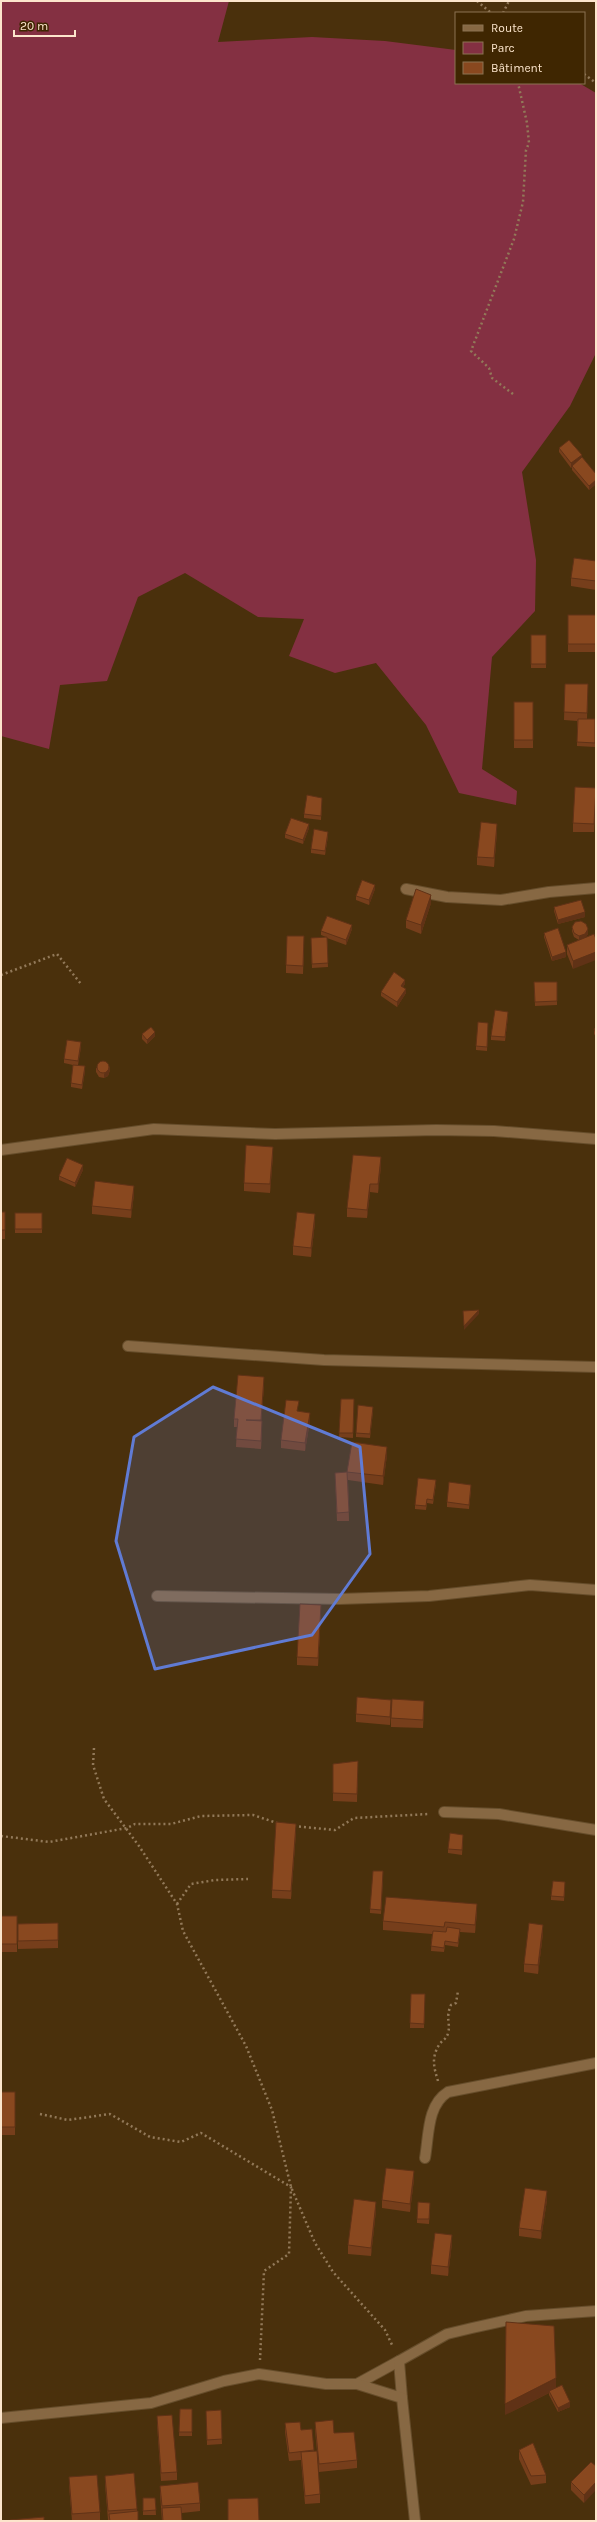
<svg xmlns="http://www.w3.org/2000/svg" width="597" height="2522" viewBox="0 0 597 2522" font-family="Karla,sans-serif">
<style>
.green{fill:#843042}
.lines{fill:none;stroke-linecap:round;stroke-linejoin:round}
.street-casing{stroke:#664d2b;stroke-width:12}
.path{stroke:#927959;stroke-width:2.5;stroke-dasharray:2 3;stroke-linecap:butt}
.street{stroke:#876843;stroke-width:10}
.wall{fill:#763e1b}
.shaded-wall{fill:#603216}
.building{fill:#89481f;stroke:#603216}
.marked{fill:#607bd4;fill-opacity:0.2;stroke:#607bd4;stroke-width:3;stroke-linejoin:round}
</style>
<rect width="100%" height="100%" fill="#4a300c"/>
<polygon class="green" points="1,1 229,1 218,42 312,37 385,41 456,50 456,83 579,83 596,93 596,353 570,406 522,472 536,560 535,611 492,657 482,769 517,791 516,805 459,793 426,725 376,663 335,673 289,656 304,619 258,617 185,573 138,597 107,681 60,685 49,749 1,736"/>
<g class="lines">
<g class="street-casing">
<g id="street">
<polyline points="406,889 447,897 501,900 549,892 596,888"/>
<polyline points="1,1150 154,1129 275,1134 436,1130 494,1131 596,1139"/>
<polyline points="128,1346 324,1360 596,1367"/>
<polyline points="157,1596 339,1599 429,1596 530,1585 596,1590"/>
<polyline points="444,1812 499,1814 596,1830"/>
<path d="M 425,2158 C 429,2135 427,2105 448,2092 L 596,2063"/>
<polyline points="357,2384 399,2361"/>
<polyline points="402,2398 399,2361 447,2334 472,2328 526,2316 596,2311"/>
<polyline points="1,2418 151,2403 224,2381 259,2374 326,2384 357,2384 402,2398 415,2521"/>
</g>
</g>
<g class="path">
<polyline points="477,1 491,13"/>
<polyline points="503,13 509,1"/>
<polyline points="584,74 596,83"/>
<polyline points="513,394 492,378 489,368 471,351 514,239 523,202 526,150 529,143 527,123 518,83"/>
<polyline points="1,975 57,954 81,984"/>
<polyline points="94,1748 93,1765 104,1799 139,1846 177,1904 183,1931 246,2046 272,2110 291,2187 315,2243 333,2272 385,2330 393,2347"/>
<polyline points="294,1826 335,1830 354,1818 429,1814"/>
<polyline points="1,1836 49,1842 127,1828 135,1824 171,1824 201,1816 253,1815 277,1823"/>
<polyline points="177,1904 191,1884 215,1880 248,1879"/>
<path d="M 438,2081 C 434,2068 431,2058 439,2045 C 442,2040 447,2039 448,2033 C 451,2024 445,2018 451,2005 L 456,2003 L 458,1991"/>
<polyline points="40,2114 68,2120 110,2114 150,2137 181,2142 201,2133 291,2187 289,2254 264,2271 260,2360"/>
</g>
<use href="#street" class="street"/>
</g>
<g class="wall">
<polygon points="559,448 582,458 596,474 596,484 589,490 572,470 572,467 571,468 559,452"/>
<polygon points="596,561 596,590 571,586 571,578"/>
<rect x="568" y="615" width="28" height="37"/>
<rect x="531" y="635" width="15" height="33"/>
<polygon points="565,684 588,684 587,719 595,719 595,747 577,746 577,721 564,720"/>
<rect x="514" y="702" width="19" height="46"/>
<polygon points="596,796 594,832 573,832 573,823"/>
<polygon points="322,798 321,820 304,818 304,814"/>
<polygon points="309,828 303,844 285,838 285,834"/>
<polygon points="497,832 494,867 477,865 477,857"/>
<polygon points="328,836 325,855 311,853 311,849"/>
<polygon points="375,889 369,905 356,900 356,896"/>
<polygon points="431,903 421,934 406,928 406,920"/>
<polygon points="554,907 585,917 558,924 554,911"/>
<polygon points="572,927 588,934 585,938 573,969 567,954 567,945 581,939 579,940 574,937 572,931"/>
<polygon points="352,929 346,945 327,938 328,967 312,968 311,942 326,937 321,935 321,931"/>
<polygon points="544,933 566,957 552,961 544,937"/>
<polygon points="304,945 303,974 286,973 286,965"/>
<polygon points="534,982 557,982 557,1005 535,1006"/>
<polygon points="405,984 403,987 406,993 397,1007 381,996 381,992"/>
<polygon points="508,1016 505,1041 491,1040 491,1036"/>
<polygon points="488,1023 487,1051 476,1050 476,1046"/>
<polygon points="596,1028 596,1037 594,1034 594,1029"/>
<polygon points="142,1034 155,1036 147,1044 142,1039"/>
<polygon points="81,1047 78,1065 85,1071 82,1089 71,1087 71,1083 73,1065 64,1063 64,1059"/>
<polygon points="96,1068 110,1070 108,1076 104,1078 99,1077 96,1072"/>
<polygon points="273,1155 270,1193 244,1191 244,1183"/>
<polygon points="381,1166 378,1193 370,1192 367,1218 347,1217 347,1208"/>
<polygon points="83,1170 75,1187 59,1180 59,1176"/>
<polygon points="134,1194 131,1218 92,1214 92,1206"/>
<rect x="1" y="1212" width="4" height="27"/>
<rect x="15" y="1213" width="27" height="20"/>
<polygon points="315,1222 311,1257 293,1255 293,1246"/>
<polygon points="264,1386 261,1421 262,1430 261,1449 236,1447 237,1427 234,1427 234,1419"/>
<polygon points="341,1399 354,1399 353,1438 339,1437"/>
<polygon points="299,1409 298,1411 310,1421 305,1451 281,1448 281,1440"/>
<polygon points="373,1411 370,1438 356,1437 356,1433"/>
<polygon points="387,1455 383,1485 348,1480 349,1521 337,1521 335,1473 347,1474 347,1472"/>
<polygon points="436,1484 433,1504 427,1503 426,1510 415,1509 415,1505"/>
<polygon points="471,1489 469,1509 447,1507 447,1502"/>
<polygon points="321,1613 318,1666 297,1665 297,1657"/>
<polygon points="391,1708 390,1725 356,1722 356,1714"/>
<polygon points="424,1709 423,1728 391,1727 391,1718"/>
<polygon points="358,1761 357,1802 333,1801 333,1764"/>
<polygon points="296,1832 291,1899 272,1898 272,1890"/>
<polygon points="463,1839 462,1855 448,1853 448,1849"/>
<polygon points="383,1876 381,1914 370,1913 370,1909"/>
<polygon points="565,1886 564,1901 551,1900 551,1896"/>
<polygon points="477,1912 475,1933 460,1932 458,1947 445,1945 444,1952 431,1951 432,1934 383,1930 383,1921"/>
<rect x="1" y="1916" width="16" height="36"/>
<polygon points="58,1923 58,1948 18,1949 18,1924"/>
<polygon points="543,1933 538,1974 524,1972 524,1964"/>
<polygon points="411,1994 425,1994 424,2028 410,2028"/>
<rect x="1" y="2092" width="14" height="43"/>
<polygon points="414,2179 410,2212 382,2208 382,2200"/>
<polygon points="547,2200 541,2239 519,2236 519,2228"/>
<polygon points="430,2207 429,2224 417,2223 417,2219"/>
<polygon points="376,2210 371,2256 348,2254 348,2245"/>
<polygon points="452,2243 448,2276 431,2274 431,2265"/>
<polygon points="556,2387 570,2407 558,2412 549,2395 549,2393 505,2415"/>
<polygon points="180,2409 192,2409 192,2436 179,2436"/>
<polygon points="221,2410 222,2444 207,2445 206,2411"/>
<polygon points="157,2416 177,2472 177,2480 161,2481 157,2424"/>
<polygon points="315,2422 334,2433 357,2460 357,2468 319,2472 315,2430"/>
<polygon points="285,2423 301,2430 312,2429 314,2451 320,2494 320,2503 305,2504 301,2460 289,2461 285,2432"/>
<polygon points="519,2450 546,2475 546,2483 531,2485 519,2459"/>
<polygon points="591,2462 584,2503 571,2490 571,2482"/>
<polygon points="134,2473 137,2511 138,2521 109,2521 109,2520 108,2520 105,2484 105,2476"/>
<polygon points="69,2477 100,2512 100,2520 88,2521 72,2521 69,2485"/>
<polygon points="160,2486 200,2503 200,2511 182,2513 182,2521 162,2521 160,2494"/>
<polygon points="143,2498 155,2498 156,2515 143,2515"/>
</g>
<g class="shaded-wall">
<polygon points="582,455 582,460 572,466 572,467 571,468 571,463"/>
<polygon points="596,480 596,484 589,490 589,486"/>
<polygon points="309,824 309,828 303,844 303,840"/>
<polygon points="497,824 497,832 494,867 494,858"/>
<polygon points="328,832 328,836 325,855 325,851"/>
<polygon points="375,885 375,889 369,905 369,900"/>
<polygon points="431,895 431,903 421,934 421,925"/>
<polygon points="585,912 585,917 558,924 558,920"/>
<polygon points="352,925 352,929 346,945 346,940"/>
<polygon points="588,929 588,934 585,939 579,940 579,936"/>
<polygon points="566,952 566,957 552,961 552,957"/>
<polygon points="596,952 596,960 573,969 573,961"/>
<polygon points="405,980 405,984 401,990 401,986"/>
<polygon points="406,989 406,993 397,1007 397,1002"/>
<polygon points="508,1012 508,1016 505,1041 505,1037"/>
<polygon points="155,1032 155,1036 147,1044 147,1040"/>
<polygon points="81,1042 81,1047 78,1065 78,1061"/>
<polygon points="85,1066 85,1071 82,1089 82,1085"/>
<polygon points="110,1066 110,1070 108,1076 104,1078 104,1074"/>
<polygon points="273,1147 273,1155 270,1193 270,1184"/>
<polygon points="381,1157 381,1166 378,1193 378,1184"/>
<polygon points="83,1165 83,1170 75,1187 75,1183"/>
<polygon points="370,1184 370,1192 367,1218 367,1210"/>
<polygon points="134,1186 134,1194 131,1218 131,1210"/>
<polygon points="315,1214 315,1222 311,1257 311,1248"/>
<polygon points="479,1310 479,1314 464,1330 464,1326"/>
<polygon points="264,1377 264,1386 261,1428 261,1420"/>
<polygon points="310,1413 310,1421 305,1451 305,1443"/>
<polygon points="262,1421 262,1430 261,1449 261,1441"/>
<polygon points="387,1447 387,1455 383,1485 383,1476"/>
<polygon points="321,1605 321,1613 318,1666 318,1658"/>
<polygon points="391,1700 391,1708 390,1725 390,1717"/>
<polygon points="296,1824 296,1832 291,1899 291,1891"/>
<polygon points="477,1904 477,1912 475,1933 475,1925"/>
<polygon points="543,1925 543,1933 538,1974 538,1965"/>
<polygon points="414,2171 414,2179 410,2212 410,2204"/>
<polygon points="547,2191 547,2200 541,2239 541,2231"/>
<polygon points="376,2202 376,2210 371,2256 371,2248"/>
<polygon points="452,2235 452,2243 448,2276 448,2267"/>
<polygon points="556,2378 556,2390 549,2391 549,2393 505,2415 505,2404"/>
<polygon points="570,2402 570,2407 558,2412 558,2408"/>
<polygon points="596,2482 596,2490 584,2503 584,2495"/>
</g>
<g class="building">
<polygon points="569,440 582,455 571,463 559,448"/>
<polygon points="582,457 596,474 596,480 589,486 572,466"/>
<polygon points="574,558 596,561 596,581 571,578"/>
<rect x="568" y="615" width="28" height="29"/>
<rect x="531" y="635" width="15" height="29"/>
<polygon points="565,684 588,684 587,713 564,712"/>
<rect x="514" y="702" width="19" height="38"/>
<polygon points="578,719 595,719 595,743 577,742"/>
<polygon points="575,787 596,788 594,824 573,823"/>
<polygon points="307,795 322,798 321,816 304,814"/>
<polygon points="291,818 309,824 303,840 285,834"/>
<polygon points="481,822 497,824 494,858 477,857"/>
<polygon points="314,829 328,832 325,851 311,849"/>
<polygon points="362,880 375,885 369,900 356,896"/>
<polygon points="416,889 431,895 421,925 406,920"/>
<polygon points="581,900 585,912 558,920 554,907"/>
<polygon points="327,916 352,925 346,940 321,931"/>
<polygon points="581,921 586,924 588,929 585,934 579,936 574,933 572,927 575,922"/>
<polygon points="558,928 566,952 552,957 544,933"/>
<polygon points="594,934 596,939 596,952 573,961 567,945"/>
<polygon points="287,936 304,936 303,966 286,965"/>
<polygon points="327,937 328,963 312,964 311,938"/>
<polygon points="394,972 405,980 401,986 406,989 397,1002 381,992"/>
<polygon points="534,982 557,982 557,1001 535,1002"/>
<polygon points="495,1010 508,1012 505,1037 491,1036"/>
<polygon points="478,1022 488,1023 487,1047 476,1046"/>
<polygon points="151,1027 155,1032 147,1040 142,1034"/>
<polygon points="596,1028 596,1033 594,1029"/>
<polygon points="67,1040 81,1042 78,1061 64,1059"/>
<circle cx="103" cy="1067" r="6"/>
<polygon points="73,1065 85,1066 82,1085 71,1083"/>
<polygon points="246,1145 273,1147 270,1184 244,1183"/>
<polygon points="353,1155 381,1157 378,1184 370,1184 367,1210 347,1208"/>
<polygon points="67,1158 83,1165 75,1183 59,1176"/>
<polygon points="95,1181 134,1186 131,1210 92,1206"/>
<rect x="1" y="1212" width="4" height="18"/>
<polygon points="297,1212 315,1214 311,1248 293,1246"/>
<rect x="15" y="1213" width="27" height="16"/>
<polygon points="479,1310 464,1326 463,1311"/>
<polygon points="238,1375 264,1377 261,1420 246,1420 262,1421 261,1441 236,1439 238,1419 234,1419"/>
<polygon points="341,1399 354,1399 353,1433 339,1433"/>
<polygon points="286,1400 299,1401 297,1411 310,1413 305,1443 281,1440"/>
<polygon points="358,1405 373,1407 370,1434 356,1433"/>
<polygon points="352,1442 387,1447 383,1476 347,1472"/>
<polygon points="347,1472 349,1512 337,1513 335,1473"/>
<polygon points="418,1478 436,1480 433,1500 427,1499 426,1506 415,1505"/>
<polygon points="449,1482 471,1485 469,1505 447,1502"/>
<polygon points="300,1604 321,1605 318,1658 297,1657"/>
<polygon points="357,1697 391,1700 390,1717 356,1714"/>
<polygon points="392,1699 424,1701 423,1720 391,1718"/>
<polygon points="358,1761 357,1794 333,1793 333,1764"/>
<polygon points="276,1822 296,1824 291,1891 272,1890"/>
<polygon points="450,1833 463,1835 462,1850 448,1849"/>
<polygon points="373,1871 383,1871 381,1910 370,1909"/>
<polygon points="553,1881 565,1882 564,1897 551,1896"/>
<polygon points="386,1897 477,1904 475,1925 445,1922 444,1927 383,1921"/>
<rect x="1" y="1916" width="16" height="28"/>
<polygon points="58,1923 58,1940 18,1941 18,1924"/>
<polygon points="529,1923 543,1925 538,1965 524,1964"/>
<polygon points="447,1927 460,1929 458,1943 445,1941 444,1948 431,1946 433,1931 446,1932"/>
<polygon points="411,1994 425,1994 424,2024 410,2023"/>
<rect x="1" y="2092" width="14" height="35"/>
<polygon points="386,2168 414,2171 410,2204 382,2200"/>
<polygon points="525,2188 547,2191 541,2231 519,2228"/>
<polygon points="354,2199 376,2202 371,2248 348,2245"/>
<polygon points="418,2202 430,2203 429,2219 417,2219"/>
<polygon points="435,2233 452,2235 448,2267 431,2265"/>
<polygon points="506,2322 554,2326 556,2378 505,2404"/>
<polygon points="562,2385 570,2402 558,2408 549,2391"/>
<polygon points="180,2409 192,2409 192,2432 179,2432"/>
<polygon points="221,2410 222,2439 207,2440 206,2411"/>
<polygon points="172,2415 177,2472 161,2473 157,2416"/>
<polygon points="333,2420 334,2433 354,2432 357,2460 319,2464 315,2422"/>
<polygon points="300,2422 301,2430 312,2429 314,2450 289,2453 285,2423"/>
<polygon points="533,2443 546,2475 531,2476 519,2450"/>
<polygon points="317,2451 320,2494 305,2496 301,2452"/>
<polygon points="591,2462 596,2466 596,2482 584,2495 571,2482"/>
<polygon points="134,2473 137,2509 108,2511 105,2476"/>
<polygon points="97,2475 100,2512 72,2514 69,2477"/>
<polygon points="198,2482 200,2503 162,2506 160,2486"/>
<polygon points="143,2498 155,2498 156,2510 143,2511"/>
<polygon points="258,2498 259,2521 228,2521 228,2499"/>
<polygon points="181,2507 182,2521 163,2521 162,2508"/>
<polygon points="138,2511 138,2521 110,2521 109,2514"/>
<polygon points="44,2517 44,2521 10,2521 10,2520"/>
</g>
<path class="marked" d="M 213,1387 L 360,1447 L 370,1554 L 312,1635 L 155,1669 L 116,1541 L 134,1437 Z"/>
<rect width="597" height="2522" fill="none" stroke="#fce5cc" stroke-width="4"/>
<rect x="455" y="12" width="130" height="72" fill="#3f2601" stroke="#8b7252"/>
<rect x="463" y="25" width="20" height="6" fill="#876843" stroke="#8b7252"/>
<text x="491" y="32" font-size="12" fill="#fce5cc">Route</text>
<rect x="463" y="42" width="20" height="12" fill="#843042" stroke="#8b7252"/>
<text x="491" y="52" font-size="12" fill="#fce5cc">Parc</text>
<rect x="463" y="62" width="20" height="12" fill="#89481f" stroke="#8b7252"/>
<text x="491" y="72" font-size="12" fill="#fce5cc">Bâtiment</text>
<path d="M14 30v6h61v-6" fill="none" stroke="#fce5cc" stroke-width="2"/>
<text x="20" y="30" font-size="12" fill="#fce5cc" stroke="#3f2601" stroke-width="3" paint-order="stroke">20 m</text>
</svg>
